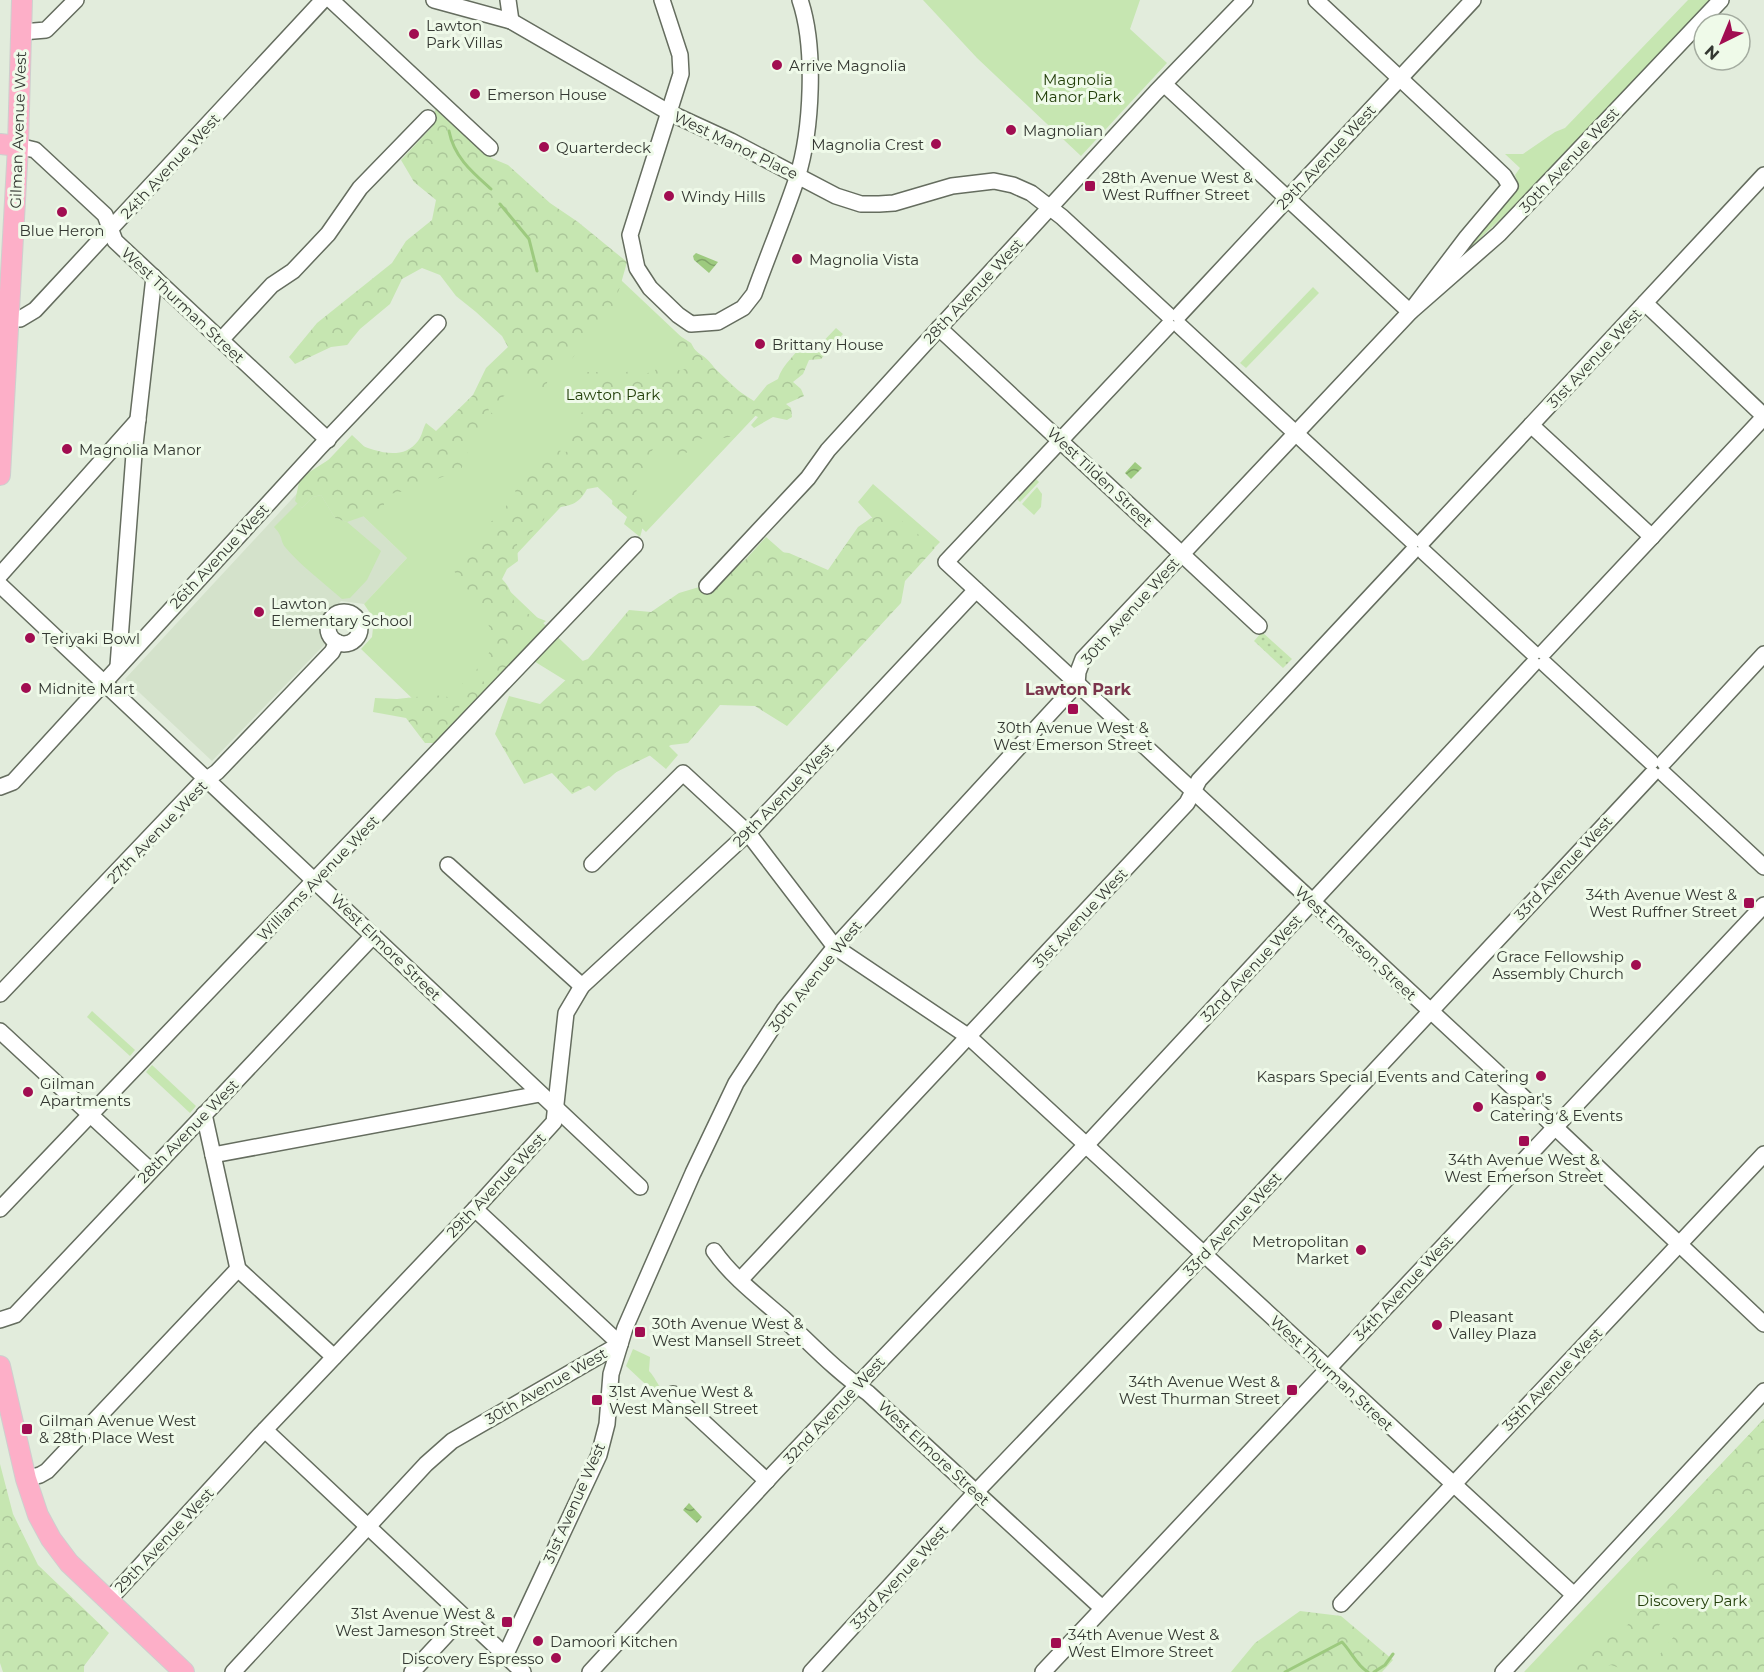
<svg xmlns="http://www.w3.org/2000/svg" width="1764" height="1672" viewBox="0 0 1764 1672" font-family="Montserrat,sans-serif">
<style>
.built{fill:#d4e2cb}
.green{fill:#c6e6b1}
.forest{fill:url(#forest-crowns)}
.garden{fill:url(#garden-dots)}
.water{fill:url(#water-waves)}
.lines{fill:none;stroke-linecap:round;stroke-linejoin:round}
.stream{stroke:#9dca7f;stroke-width:3}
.minor-casing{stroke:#656d5f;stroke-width:18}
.major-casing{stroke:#cecfce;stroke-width:22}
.minor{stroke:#fff;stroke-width:15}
.major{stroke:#fdafc8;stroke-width:20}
.poi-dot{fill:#a10d51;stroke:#effae9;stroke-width:2}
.labels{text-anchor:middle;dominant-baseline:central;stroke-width:6;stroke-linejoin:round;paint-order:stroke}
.poi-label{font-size:15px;fill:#343832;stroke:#effae9;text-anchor:start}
.park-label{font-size:15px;fill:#233f0a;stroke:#effae9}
.street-label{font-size:15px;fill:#343832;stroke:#effae9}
.neighbourhood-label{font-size:16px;font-weight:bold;fill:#7b354c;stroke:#effae9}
</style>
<defs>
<pattern id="forest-crowns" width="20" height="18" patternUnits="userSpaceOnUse" patternTransform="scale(1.5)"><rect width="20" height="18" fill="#c6e6b1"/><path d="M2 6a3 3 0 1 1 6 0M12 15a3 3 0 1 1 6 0" fill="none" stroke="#abc699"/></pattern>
<pattern id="garden-dots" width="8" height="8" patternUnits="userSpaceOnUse" patternTransform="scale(1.5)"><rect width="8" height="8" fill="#c6e6b1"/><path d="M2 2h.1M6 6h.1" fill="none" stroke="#abc699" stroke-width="1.8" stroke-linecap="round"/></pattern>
<pattern id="water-waves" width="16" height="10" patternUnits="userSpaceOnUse" patternTransform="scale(1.5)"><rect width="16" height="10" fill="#9dca7f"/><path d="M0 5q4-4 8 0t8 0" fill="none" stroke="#81a569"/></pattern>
</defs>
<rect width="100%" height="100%" fill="#e2ecdc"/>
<polygon class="built" points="317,472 407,558 364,604 341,601 323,620 326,643 212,761 125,679"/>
<g class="green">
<polygon points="923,0 1140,0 1130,29 1167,63 1081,156 977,58"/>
<polygon points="1688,0 1714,0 1537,185 1458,259 1518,183 1515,175 1520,168 1505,154 1523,154 1555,132 1565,128"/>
<polygon points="450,119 760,411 646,532 588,478 495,577 587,665 705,604 766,537 823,587 878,524 858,502 873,484 940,542 860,624 714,697 666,743 678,755 666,769 642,749 595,791 533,736 571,684 537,663 523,651 446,731 361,649 372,637 374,619 364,604 407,558 317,472 352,435 406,486 538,347"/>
<polygon points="1313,287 1319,293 1246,368 1240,363"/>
<polygon points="1035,478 1039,482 1020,502 1016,498"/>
<polygon points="1037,487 1042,494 1041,507 1034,515 1022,504"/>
<path d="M 321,495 L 335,518 L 347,522 L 381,551 L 367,580 L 350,598 L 342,599 C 324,583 300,565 285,547 C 280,540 283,536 274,527 L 298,503 L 302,508 L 313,497 Z"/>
<polygon points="92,1011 135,1050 130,1056 87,1017"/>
<polygon points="152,1065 196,1106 190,1113 146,1072"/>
<path d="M 633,1349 L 650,1357 L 649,1371 C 655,1377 657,1384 662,1389 L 666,1389 L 657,1395 L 626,1366 Z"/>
<polygon points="1764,1419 1764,1672 1524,1672"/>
</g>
<g class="forest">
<path d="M 436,106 L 460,123 L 472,150 L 508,165 L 550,203 L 578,222 L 627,262 L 620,287 L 610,313 L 570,361 L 552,365 L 545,390 L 531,377 L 511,376 L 511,390 L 488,410 L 500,420 L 492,431 L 479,438 L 469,448 L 461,470 L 453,477 L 445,476 L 400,492 L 384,495 L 384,514 L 370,514 L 347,522 L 335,518 L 321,495 L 313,497 L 302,508 L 295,501 L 300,478 L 355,443 C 375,451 402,462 418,441 C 422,436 423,428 426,423 L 436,431 L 473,395 L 486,368 L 508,347 L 502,336 L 476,312 L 456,296 L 440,275 L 422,268 L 402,279 L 390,304 L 360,329 L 347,345 L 331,347 L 295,364 L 289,357 L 317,323 L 392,263 L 406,241 L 432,220 L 436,200 L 414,182 L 401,160 L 432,127 Z"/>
<path d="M 836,328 L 843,334 L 821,359 L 809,360 L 803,374 L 793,382 L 801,389 L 804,396 L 786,404 L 791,408 L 792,417 L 787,420 L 773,417 L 754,428 L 751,425 L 758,417 L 749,413 L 734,423 L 733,436 C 725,439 704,440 695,438 L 689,451 L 679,458 L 664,449 L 664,444 L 656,443 C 648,460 633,480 637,500 C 641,518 646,518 640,537 L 624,524 L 627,517 L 612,504 L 614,491 L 609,485 L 587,489 C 575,511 564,503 545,512 L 544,520 C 535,528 528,537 517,543 L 518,561 L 507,569 L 502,579 C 512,589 510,595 516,605 C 521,613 537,617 546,621 L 534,630 L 529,631 L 527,640 L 504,657 L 510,669 L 497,681 L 485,676 L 482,680 L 492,690 L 479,700 L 466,697 L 460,703 L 457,720 L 440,743 L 425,743 L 406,718 L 373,712 L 375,698 L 397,699 L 434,695 L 448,697 C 460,686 490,661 492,644 C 494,620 467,590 454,571 L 462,563 L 483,527 L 498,517 L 515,494 L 517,475 L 529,461 L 536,459 L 548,450 L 552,449 L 566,452 L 573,448 L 571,438 L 576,433 L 574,419 L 581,414 L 585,406 L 590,407 C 592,395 589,385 585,373 L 587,372 L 605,372 L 611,381 L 619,381 L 622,374 L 629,371 L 641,374 L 654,372 L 658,366 L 664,367 L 672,364 L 680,371 L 685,369 L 673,338 L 680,336 L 691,343 L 696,352 C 711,359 712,367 723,378 C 732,387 743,394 754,401 L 767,385 L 778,379 C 782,364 797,355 804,340 L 815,350 Z"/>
<polygon points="893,514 935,548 905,581 901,603 787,726 755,706 720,705 688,743 671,745 572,794 552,773 524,784 495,734 509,696 540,704 570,676 574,664 588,659 629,610 651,612 679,593 716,582 749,557 763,550 789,553 828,570 858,527 871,518"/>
<path d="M 1764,1419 L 1764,1672 L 1630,1672 L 1611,1665 L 1593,1669 L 1592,1672 L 1561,1672 C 1585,1648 1596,1662 1605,1621 L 1622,1631 L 1640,1611 L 1656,1606 L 1659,1585 L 1670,1568 L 1685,1577 L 1681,1593 L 1648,1642 L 1653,1663 L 1682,1626 L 1703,1603 L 1714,1583 L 1704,1567 L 1673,1547 L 1641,1566 L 1631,1559 Z"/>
<polygon points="0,1464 13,1514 38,1565 109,1633 84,1666 84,1672 3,1672 0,1663"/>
<polygon points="1300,1611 1341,1616 1393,1660 1382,1672 1231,1672 1255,1643"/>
</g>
<polygon class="garden" points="1262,632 1292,659 1283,668 1254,641"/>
<g class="water">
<polygon points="696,253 718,262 709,273 694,260 693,256"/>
<polygon points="1135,462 1142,468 1131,479 1125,473"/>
<polygon points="689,1503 702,1517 697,1523 683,1510"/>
</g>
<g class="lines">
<g class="stream">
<path d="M 449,131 C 454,157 472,172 491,189"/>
<polyline points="500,204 529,239 537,271"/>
<path d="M 1285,1672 L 1342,1642 C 1351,1651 1357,1666 1368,1672"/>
<polyline points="1374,1672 1385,1665 1393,1654"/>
</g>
<g class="minor-casing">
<g id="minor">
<polyline points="331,0 490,148"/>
<polyline points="434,0 511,21 670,113 731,141 836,196 861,204 879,204 894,203 952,186 994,181 1013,185 1031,193 1062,217 1168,315"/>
<polyline points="508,0 511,21"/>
<path d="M 662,0 L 680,55 L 681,74 L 630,235 L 637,268 L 650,288 L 678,315 L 691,324 L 718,322 L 743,308 L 754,294 C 768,255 784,217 797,178 C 812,130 816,47 800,0"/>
<polyline points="22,32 46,30 76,0"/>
<polyline points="1164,84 1410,312 1467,237 1510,186 1504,176 1484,157 1316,0"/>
<polyline points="18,146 35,150 105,215 115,241 328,440"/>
<polyline points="1645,303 1764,416"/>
<polyline points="1179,315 1473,0"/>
<polyline points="9,318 20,319 35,310 323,0"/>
<polyline points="1168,326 946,562 1489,1065 1764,1324"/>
<polyline points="1180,326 1412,541"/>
<polyline points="939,328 1259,626"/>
<polyline points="221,340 272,285 293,271 328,234 360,188 428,118"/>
<polyline points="1531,425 1652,537"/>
<polyline points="1423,541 1764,175"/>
<polyline points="1424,552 1533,653"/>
<polyline points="0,575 138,420"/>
<polyline points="0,585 640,1187"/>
<polyline points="707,586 808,478 828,450 930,338 1156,92 1245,0"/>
<circle cx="344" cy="628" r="16"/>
<polyline points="1544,652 1764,417"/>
<polyline points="1545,664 1651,762"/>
<polyline points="118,666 134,454 154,277"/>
<polyline points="1664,762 1764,654"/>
<polyline points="1664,774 1764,867"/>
<polyline points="0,787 13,782 320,447 438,323"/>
<polyline points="592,864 683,773 748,833 835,947 969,1037 1081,1140"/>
<polyline points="448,865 582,986"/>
<polyline points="0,994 200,784 217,772 332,652 337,642"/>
<polyline points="0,1031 150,1170"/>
<polyline points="204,1114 238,1269 334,1357"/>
<polyline points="1091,1140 1533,664"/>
<polyline points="1091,1150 1574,1595"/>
<polyline points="213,1155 540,1094"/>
<polyline points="0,1209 635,545"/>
<polyline points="475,1209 620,1344"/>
<path d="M 714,1251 C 732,1277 760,1298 784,1319 C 811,1344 837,1372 868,1393 L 1102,1608"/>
<polyline points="740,1280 1187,803 1199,780 1412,552"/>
<polyline points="0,1320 15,1315 373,936"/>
<polyline points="673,1394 767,1481"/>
<polyline points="265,1430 523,1672"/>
<polyline points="26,1479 40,1475 47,1471 238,1269"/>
<polyline points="108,1601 259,1436 475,1209 554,1122 566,1013 582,986 748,833 976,590"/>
<polyline points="1341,1604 1764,1154"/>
<polyline points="505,1656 599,1455 607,1424 611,1374 625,1328 693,1173 736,1083 784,1010 835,947 1077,684 1078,672 1083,659 1410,312 1499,234 1721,0"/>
<polyline points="233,1672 426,1464 452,1441 620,1344"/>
<polyline points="412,1672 463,1617"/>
<polyline points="590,1672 775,1472 1081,1150"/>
<polyline points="811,1672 976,1492 1204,1254 1652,774"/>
<polyline points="1043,1672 1764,905"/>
<polyline points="1503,1672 1764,1391"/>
</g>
</g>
<g class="major-casing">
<g id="major">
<polyline points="0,144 18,146"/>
<polyline points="0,475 18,146 22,0"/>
<polyline points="0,1366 26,1479 38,1515 51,1539 69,1563 184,1672"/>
</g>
</g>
<use href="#minor" class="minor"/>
<use href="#major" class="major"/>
</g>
<g class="poi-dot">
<circle cx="414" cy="34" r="6"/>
<circle cx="777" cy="65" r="6"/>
<circle cx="475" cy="94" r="6"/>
<circle cx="1011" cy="130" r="6"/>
<circle cx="936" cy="144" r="6"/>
<circle cx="544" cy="147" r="6"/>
<rect x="1084" y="180" width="12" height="12" rx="3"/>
<circle cx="669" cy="196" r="6"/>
<circle cx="62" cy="212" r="6"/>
<circle cx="797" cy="259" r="6"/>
<circle cx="760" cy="344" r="6"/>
<circle cx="67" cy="449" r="6"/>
<circle cx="259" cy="612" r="6"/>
<circle cx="30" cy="638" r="6"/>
<circle cx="26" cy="688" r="6"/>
<rect x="1067" y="703" width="12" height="12" rx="3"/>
<rect x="1743" y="897" width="12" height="12" rx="3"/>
<circle cx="1636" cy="965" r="6"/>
<circle cx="1541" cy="1076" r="6"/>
<circle cx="28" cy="1092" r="6"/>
<circle cx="1478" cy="1107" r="6"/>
<rect x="1518" y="1135" width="12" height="12" rx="3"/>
<circle cx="1361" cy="1250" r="6"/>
<circle cx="1437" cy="1325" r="6"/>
<rect x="634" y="1326" width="12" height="12" rx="3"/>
<rect x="1286" y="1384" width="12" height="12" rx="3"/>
<rect x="591" y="1394" width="12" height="12" rx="3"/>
<rect x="21" y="1423" width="12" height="12" rx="3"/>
<rect x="501" y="1616" width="12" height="12" rx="3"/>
<circle cx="538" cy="1641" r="6"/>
<rect x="1050" y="1637" width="12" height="12" rx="3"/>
<circle cx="556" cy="1658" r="6"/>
</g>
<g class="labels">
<g class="poi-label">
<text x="426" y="25">Lawton<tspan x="426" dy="17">Park Villas</tspan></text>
<text x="789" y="65">Arrive Magnolia</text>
<text x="487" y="94">Emerson House</text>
<text x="1023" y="130">Magnolian</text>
<text x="924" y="144" text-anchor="end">Magnolia Crest</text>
<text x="556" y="147">Quarterdeck</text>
<text x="1102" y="177">28th Avenue West &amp;<tspan x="1102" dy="17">West Ruffner Street</tspan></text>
<text x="681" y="196">Windy Hills</text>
<text x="62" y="230" text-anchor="middle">Blue Heron</text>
<text x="809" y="259">Magnolia Vista</text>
<text x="772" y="344">Brittany House</text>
<text x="79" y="449">Magnolia Manor</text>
<text x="271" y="603">Lawton<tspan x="271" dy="17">Elementary School</tspan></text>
<text x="42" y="638">Teriyaki Bowl</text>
<text x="38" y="688">Midnite Mart</text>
<text x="1073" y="727" text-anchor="middle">30th Avenue West &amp;<tspan x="1073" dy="17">West Emerson Street</tspan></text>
<text x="1737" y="894" text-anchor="end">34th Avenue West &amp;<tspan x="1737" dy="17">West Ruffner Street</tspan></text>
<text x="1624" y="956" text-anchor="end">Grace Fellowship<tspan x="1624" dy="17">Assembly Church</tspan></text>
<text x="1529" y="1076" text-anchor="end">Kaspars Special Events and Catering</text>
<text x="40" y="1083">Gilman<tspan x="40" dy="17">Apartments</tspan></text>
<text x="1490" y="1098">Kaspar's<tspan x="1490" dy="17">Catering &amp; Events</tspan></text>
<text x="1524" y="1159" text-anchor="middle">34th Avenue West &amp;<tspan x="1524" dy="17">West Emerson Street</tspan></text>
<text x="1349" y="1241" text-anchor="end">Metropolitan<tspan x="1349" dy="17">Market</tspan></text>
<text x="1449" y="1316">Pleasant<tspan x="1449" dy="17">Valley Plaza</tspan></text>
<text x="652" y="1323">30th Avenue West &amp;<tspan x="652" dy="17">West Mansell Street</tspan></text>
<text x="1280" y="1381" text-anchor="end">34th Avenue West &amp;<tspan x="1280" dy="17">West Thurman Street</tspan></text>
<text x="609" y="1391">31st Avenue West &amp;<tspan x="609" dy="17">West Mansell Street</tspan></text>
<text x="39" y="1420">Gilman Avenue West<tspan x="39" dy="17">&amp; 28th Place West</tspan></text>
<text x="495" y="1613" text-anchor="end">31st Avenue West &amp;<tspan x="495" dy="17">West Jameson Street</tspan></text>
<text x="1068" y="1634">34th Avenue West &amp;<tspan x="1068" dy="17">West Elmore Street</tspan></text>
<text x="550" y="1641">Damoori Kitchen</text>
<text x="544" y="1658" text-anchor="end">Discovery Espresso</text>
</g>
<g class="park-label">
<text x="1078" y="79">Magnolia<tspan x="1078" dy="17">Manor Park</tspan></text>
<text x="613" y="394">Lawton Park</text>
<text x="1692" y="1600">Discovery Park</text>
</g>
<g class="street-label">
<text transform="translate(18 130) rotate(-88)">Gilman Avenue West</text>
<text transform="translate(736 145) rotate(26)">West Manor Place</text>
<text transform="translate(1326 157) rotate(-47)">29th Avenue West</text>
<text transform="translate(1569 160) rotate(-47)">30th Avenue West</text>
<text transform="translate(170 166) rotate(-47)">24th Avenue West</text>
<text transform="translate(973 291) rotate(-47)">28th Avenue West</text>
<text transform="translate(183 305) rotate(43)">West Thurman Street</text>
<text transform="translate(1594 358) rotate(-47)">31st Avenue West</text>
<text transform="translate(1100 477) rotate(43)">West Tilden Street</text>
<text transform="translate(219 556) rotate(-47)">26th Avenue West</text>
<text transform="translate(1130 611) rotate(-48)">30th Avenue West</text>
<text transform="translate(783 795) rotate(-46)">29th Avenue West</text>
<text transform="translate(157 832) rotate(-46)">27th Avenue West</text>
<text transform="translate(1563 868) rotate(-47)">33rd Avenue West</text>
<text transform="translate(318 878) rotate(-46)">Williams Avenue West</text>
<text transform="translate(1080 918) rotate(-47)">31st Avenue West</text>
<text transform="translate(1356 943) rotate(43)">West Emerson Street</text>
<text transform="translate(386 947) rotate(44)">West Elmore Street</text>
<text transform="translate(1251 968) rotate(-47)">32nd Avenue West</text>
<text transform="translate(815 976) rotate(-51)">30th Avenue West</text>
<text transform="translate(188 1131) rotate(-46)">28th Avenue West</text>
<text transform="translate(496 1185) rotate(-47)">29th Avenue West</text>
<text transform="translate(1232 1224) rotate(-47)">33rd Avenue West</text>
<text transform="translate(1403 1288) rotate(-47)">34th Avenue West</text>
<text transform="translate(1332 1373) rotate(43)">West Thurman Street</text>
<text transform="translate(1552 1379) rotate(-46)">35th Avenue West</text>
<text transform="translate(546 1386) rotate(-30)">30th Avenue West</text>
<text transform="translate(834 1410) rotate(-47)">32nd Avenue West</text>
<text transform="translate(934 1453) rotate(43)">West Elmore Street</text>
<text transform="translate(574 1503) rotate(-66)">31st Avenue West</text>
<text transform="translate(164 1540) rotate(-47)">29th Avenue West</text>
<text transform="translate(899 1577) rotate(-47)">33rd Avenue West</text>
</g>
<g class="neighbourhood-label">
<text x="1078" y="689">Lawton Park</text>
</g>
</g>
<g transform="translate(1722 42) rotate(223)"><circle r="28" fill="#effae9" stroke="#a4aca0" stroke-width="1.5"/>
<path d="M0-4.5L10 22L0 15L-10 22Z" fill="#a10d51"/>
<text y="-9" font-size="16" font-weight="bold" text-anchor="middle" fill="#343832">N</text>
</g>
</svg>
